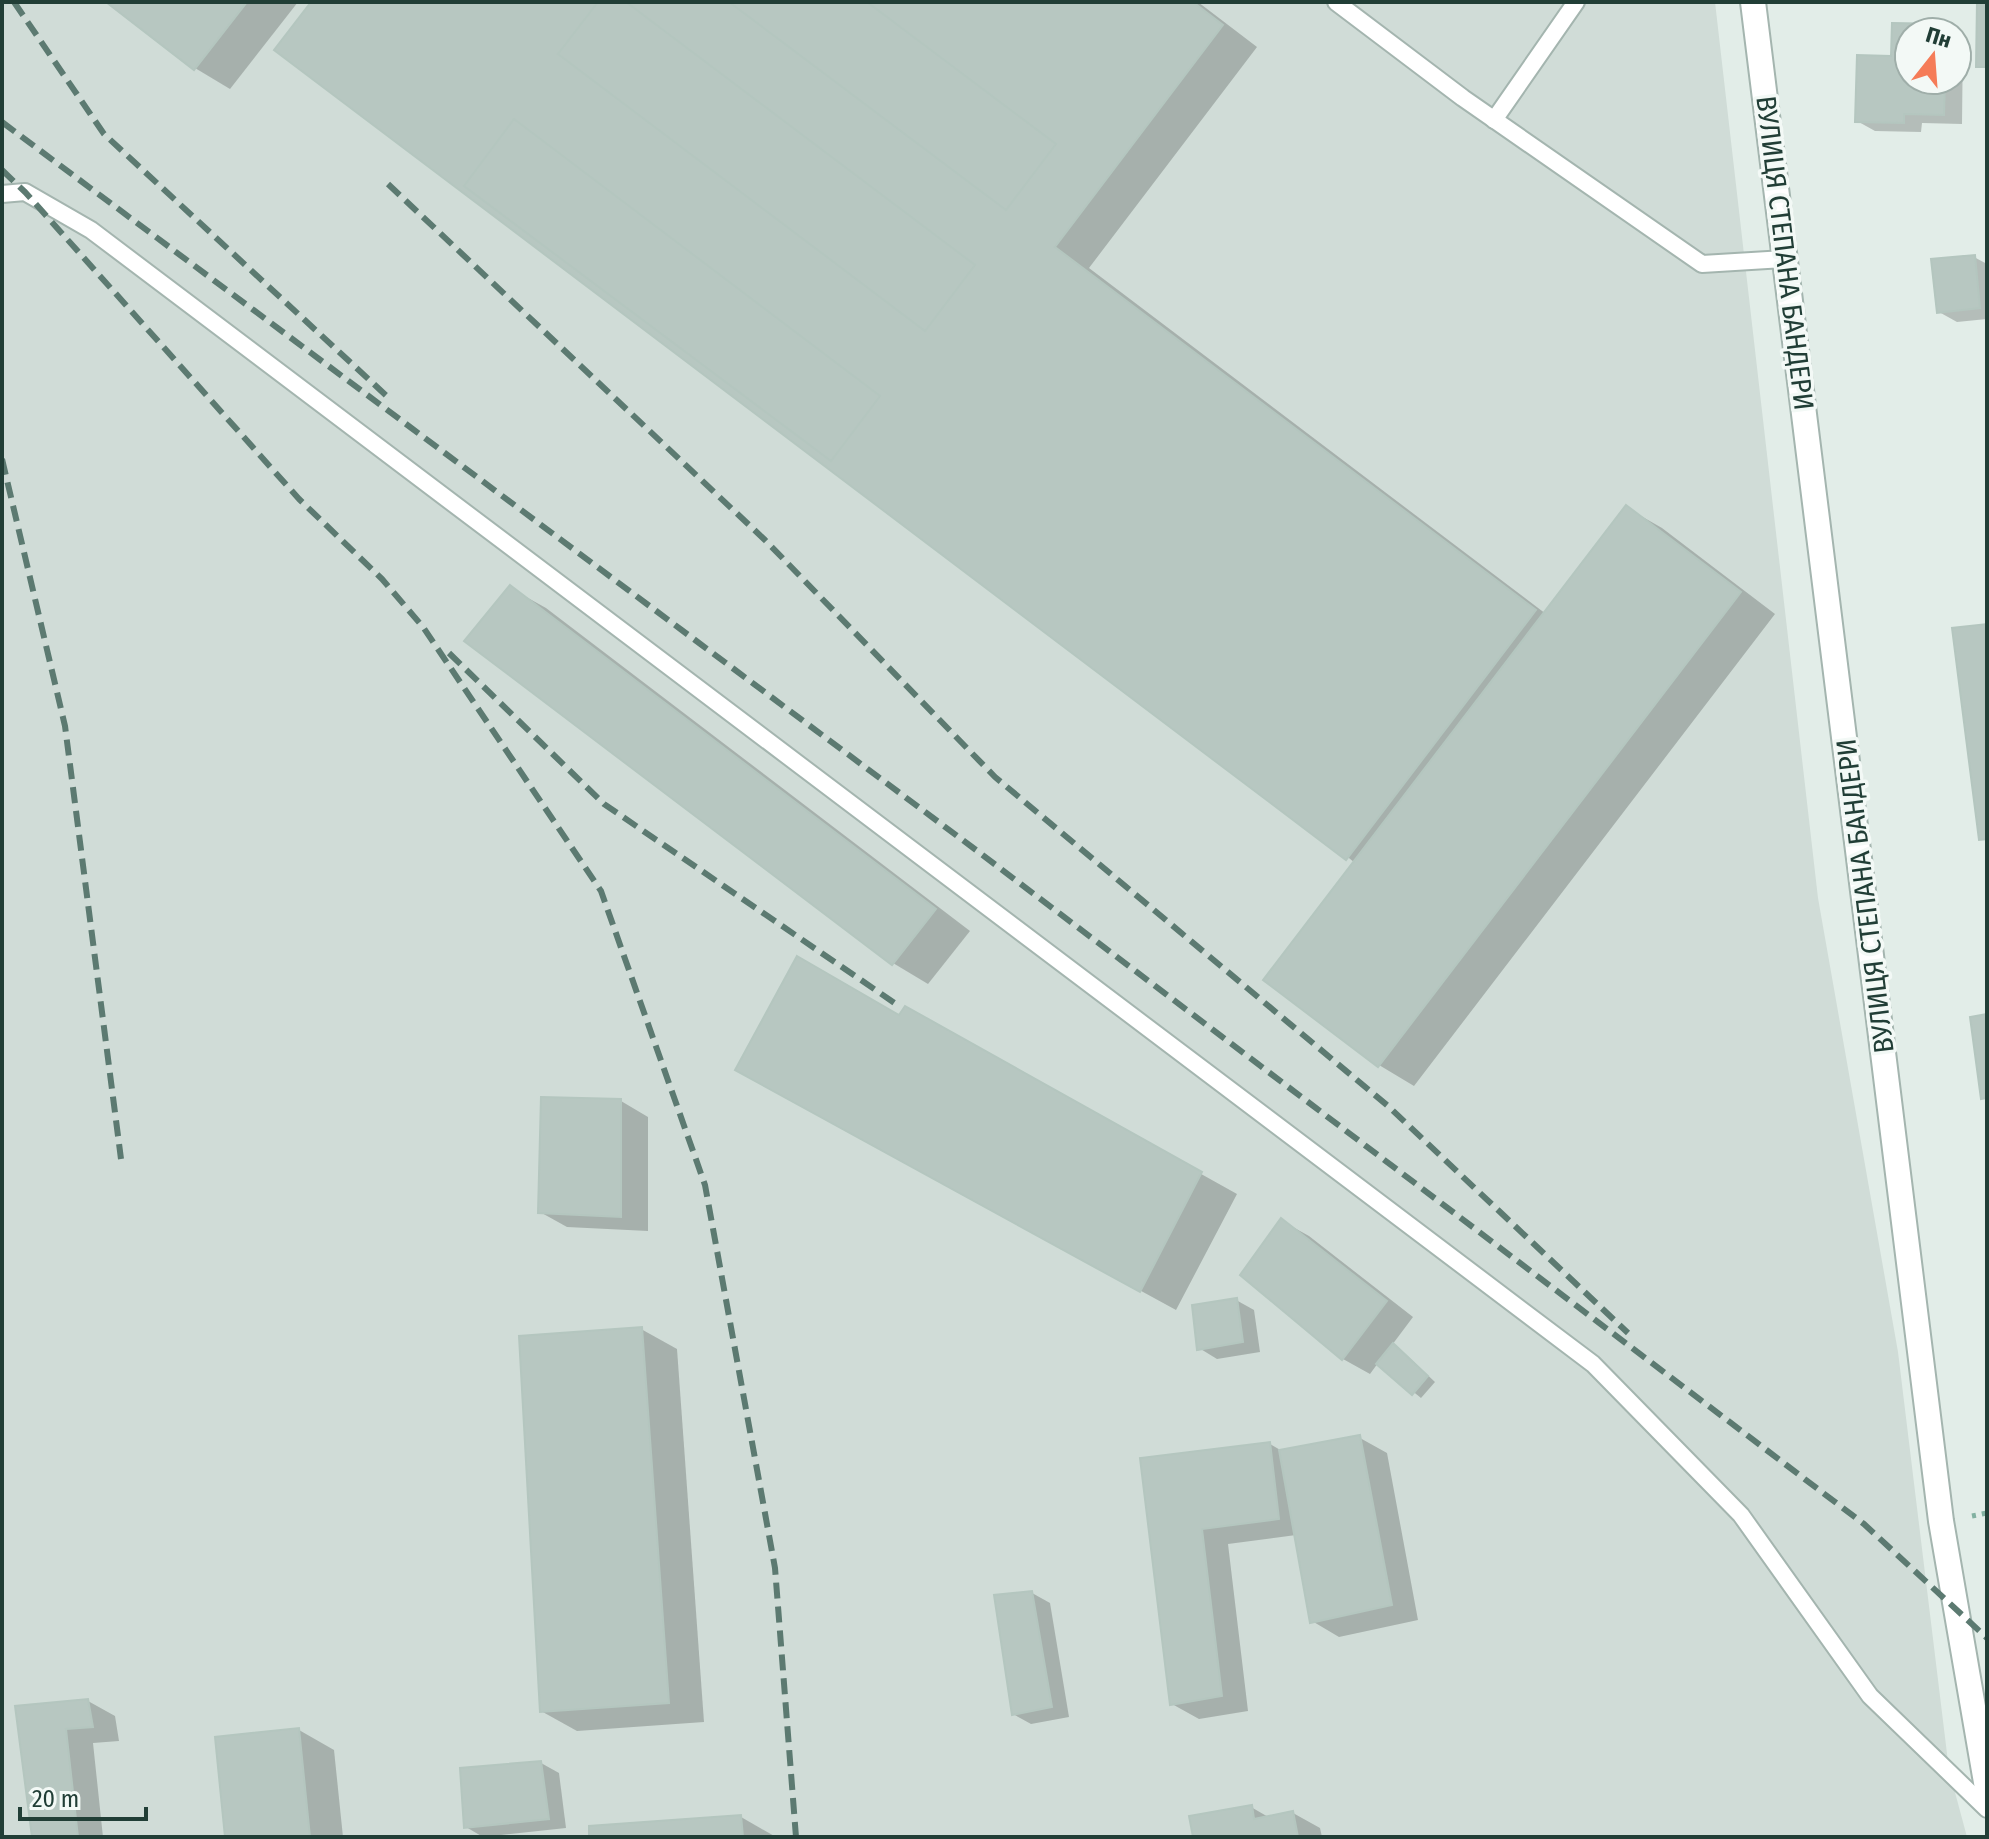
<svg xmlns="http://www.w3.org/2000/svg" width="1989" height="1839" viewBox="0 0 1989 1839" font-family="'Fira Sans Condensed',sans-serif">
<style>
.built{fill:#d0dcd7}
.shadow{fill:#0003}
.building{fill:#b7c7c1;stroke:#b4c6bf;stroke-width:2}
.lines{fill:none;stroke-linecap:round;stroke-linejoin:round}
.service-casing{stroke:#a4b5af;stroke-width:20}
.tertiary-casing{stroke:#a4b5af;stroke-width:28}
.path{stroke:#82b1a1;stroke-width:5;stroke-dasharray:4 6;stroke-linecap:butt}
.service{stroke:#fff;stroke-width:16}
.tertiary{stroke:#fff;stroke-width:24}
.rail{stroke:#5c7a71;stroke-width:6;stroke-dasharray:16 8;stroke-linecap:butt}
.labels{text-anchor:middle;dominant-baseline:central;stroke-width:7;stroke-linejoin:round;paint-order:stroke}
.street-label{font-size:28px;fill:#213e36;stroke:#f3f9f6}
</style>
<rect width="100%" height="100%" fill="#e2ede8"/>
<polygon class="built" points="2,2 1715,2 1818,898 1898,1352 1949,1770 1967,1837 2,1837"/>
<g class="shadow">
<polygon points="109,2 298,2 230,89 195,68"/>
<polygon points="313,2 1198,2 1257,47 1089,268 1546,614 1627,508 1662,528 1775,614 1414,1086 1379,1065 1355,863"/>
<polygon points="1894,25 1945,26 1956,32 1909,32 1909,80 1957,80 1957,33 1963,36 1962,124 1922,123 1921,132 1875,131 1857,121 1893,58"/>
<polygon points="1974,257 1987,264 1987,319 1957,322 1939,312"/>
<polygon points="510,588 546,608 970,931 928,984 893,963"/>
<polygon points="905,1009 1237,1194 1176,1310 773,1090 900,1017"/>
<polygon points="621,1101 648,1117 648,1231 567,1227 540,1212"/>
<polygon points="1282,1221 1309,1236 1413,1317 1392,1345 1402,1351 1435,1382 1421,1398 1378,1363 1370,1374 1343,1359 1243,1275"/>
<polygon points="1236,1300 1254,1310 1260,1352 1217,1359 1199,1348"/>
<polygon points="641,1329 677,1349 704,1722 577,1731 541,1711"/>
<polygon points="1360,1438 1387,1453 1418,1620 1339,1637 1312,1621 1296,1535 1228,1544 1248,1711 1199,1719 1172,1704 1142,1460 1270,1444 1282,1451"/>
<polygon points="1032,1593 1050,1603 1069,1717 1031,1724 1013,1714"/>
<polygon points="88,1701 115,1716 119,1741 93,1743 103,1837 34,1837 17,1707"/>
<polygon points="299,1730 334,1750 343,1837 227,1837"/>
<polygon points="541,1763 559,1773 566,1828 483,1837 466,1827"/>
<polygon points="1251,1807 1270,1818 1293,1813 1320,1828 1322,1837 1195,1837"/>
<polygon points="741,1817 776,1837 591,1837"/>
</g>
<g class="building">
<polygon points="106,2 247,2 194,70"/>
<polygon points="311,2 1193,2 1223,25 1055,247 1536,610 1346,860 274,50"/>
<polygon points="598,2 626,2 975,265 925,331 558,54"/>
<polygon points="729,2 867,2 1056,144 1006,210"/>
<polygon points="1977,2 1987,2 1987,67 1976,67"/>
<polygon points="1892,23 1946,24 1946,32 1909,32 1909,80 1945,80 1944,115 1904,114 1904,123 1855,122 1857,55 1891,56"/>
<polygon points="514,119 880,396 831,461 464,186"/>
<polygon points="1975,255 1980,308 1937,313 1931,259"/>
<polygon points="1626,505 1741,592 1378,1067 1263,980"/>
<polygon points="510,585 936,909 892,965 464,641"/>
<polygon points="1987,624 1987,839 1979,840 1952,628"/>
<polygon points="797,956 899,1015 905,1006 1202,1172 1140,1292 735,1070"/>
<polygon points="1987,1014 1987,1098 1981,1099 1970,1017"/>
<polygon points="541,1097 621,1099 621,1217 538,1213"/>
<polygon points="1281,1218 1387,1301 1342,1360 1240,1275"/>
<polygon points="1237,1298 1243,1342 1197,1350 1192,1305"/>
<polygon points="642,1327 669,1703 540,1712 519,1336"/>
<polygon points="1393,1343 1428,1376 1412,1395 1376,1364"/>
<polygon points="1360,1435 1392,1605 1310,1623 1279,1450"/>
<polygon points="1270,1442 1279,1519 1202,1529 1222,1696 1170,1705 1140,1458"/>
<polygon points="1032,1591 1052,1707 1012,1715 994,1595"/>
<polygon points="88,1699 93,1727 66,1729 78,1837 32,1837 15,1706"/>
<polygon points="299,1728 310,1837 225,1837 215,1737"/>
<polygon points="541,1761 549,1819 464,1828 460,1768"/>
<polygon points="1252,1805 1254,1819 1293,1811 1298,1837 1193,1837 1189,1816"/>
<polygon points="741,1815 743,1837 589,1837 589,1826"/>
</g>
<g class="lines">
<g class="service-casing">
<g id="service">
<polyline points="1336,2 1463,98 1702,264 1786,259"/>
<polyline points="1494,120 1576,2"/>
<polyline points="2,194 25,192 91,230 1593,1364 1741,1515 1870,1696 1987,1809"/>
</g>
</g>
<g class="tertiary-casing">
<polyline id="tertiary" points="1753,2 1941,1521 1987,1788"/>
</g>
<polyline class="path" points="1972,1516 1987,1513"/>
<use href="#service" class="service"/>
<use href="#tertiary" class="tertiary"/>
<g class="rail">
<polyline points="14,2 104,134 391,400"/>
<polyline points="2,122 976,850 1864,1524 1987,1638"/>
<polyline points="2,170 25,192 299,499 382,579 423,627 601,891 705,1185 775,1568 796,1837"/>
<polyline points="388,184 765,540 995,777 1388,1106 1628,1333"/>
<polyline points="2,459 65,726 121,1159"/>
<polyline points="449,653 604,804 896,1004"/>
</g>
</g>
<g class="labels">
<g class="street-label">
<text transform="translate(1785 253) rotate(83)">ВУЛИЦЯ СТЕПАНА БАНДЕРИ</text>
<text transform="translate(1865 896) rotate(-97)">ВУЛИЦЯ СТЕПАНА БАНДЕРИ</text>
</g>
</g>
<rect width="1989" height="1839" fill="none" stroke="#213e36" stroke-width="8"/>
<g transform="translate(1933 56) rotate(17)"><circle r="38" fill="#f3f9f6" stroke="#9faea9" stroke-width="2"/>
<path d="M0-6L14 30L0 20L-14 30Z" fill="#f57c58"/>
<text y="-12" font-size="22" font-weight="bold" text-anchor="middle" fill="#213e36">Пн</text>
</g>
<path d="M20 1807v12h126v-12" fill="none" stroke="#213e36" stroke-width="4"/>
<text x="32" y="1807" font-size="24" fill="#213e36" stroke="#f3f9f6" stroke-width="6" paint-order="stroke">20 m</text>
</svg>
